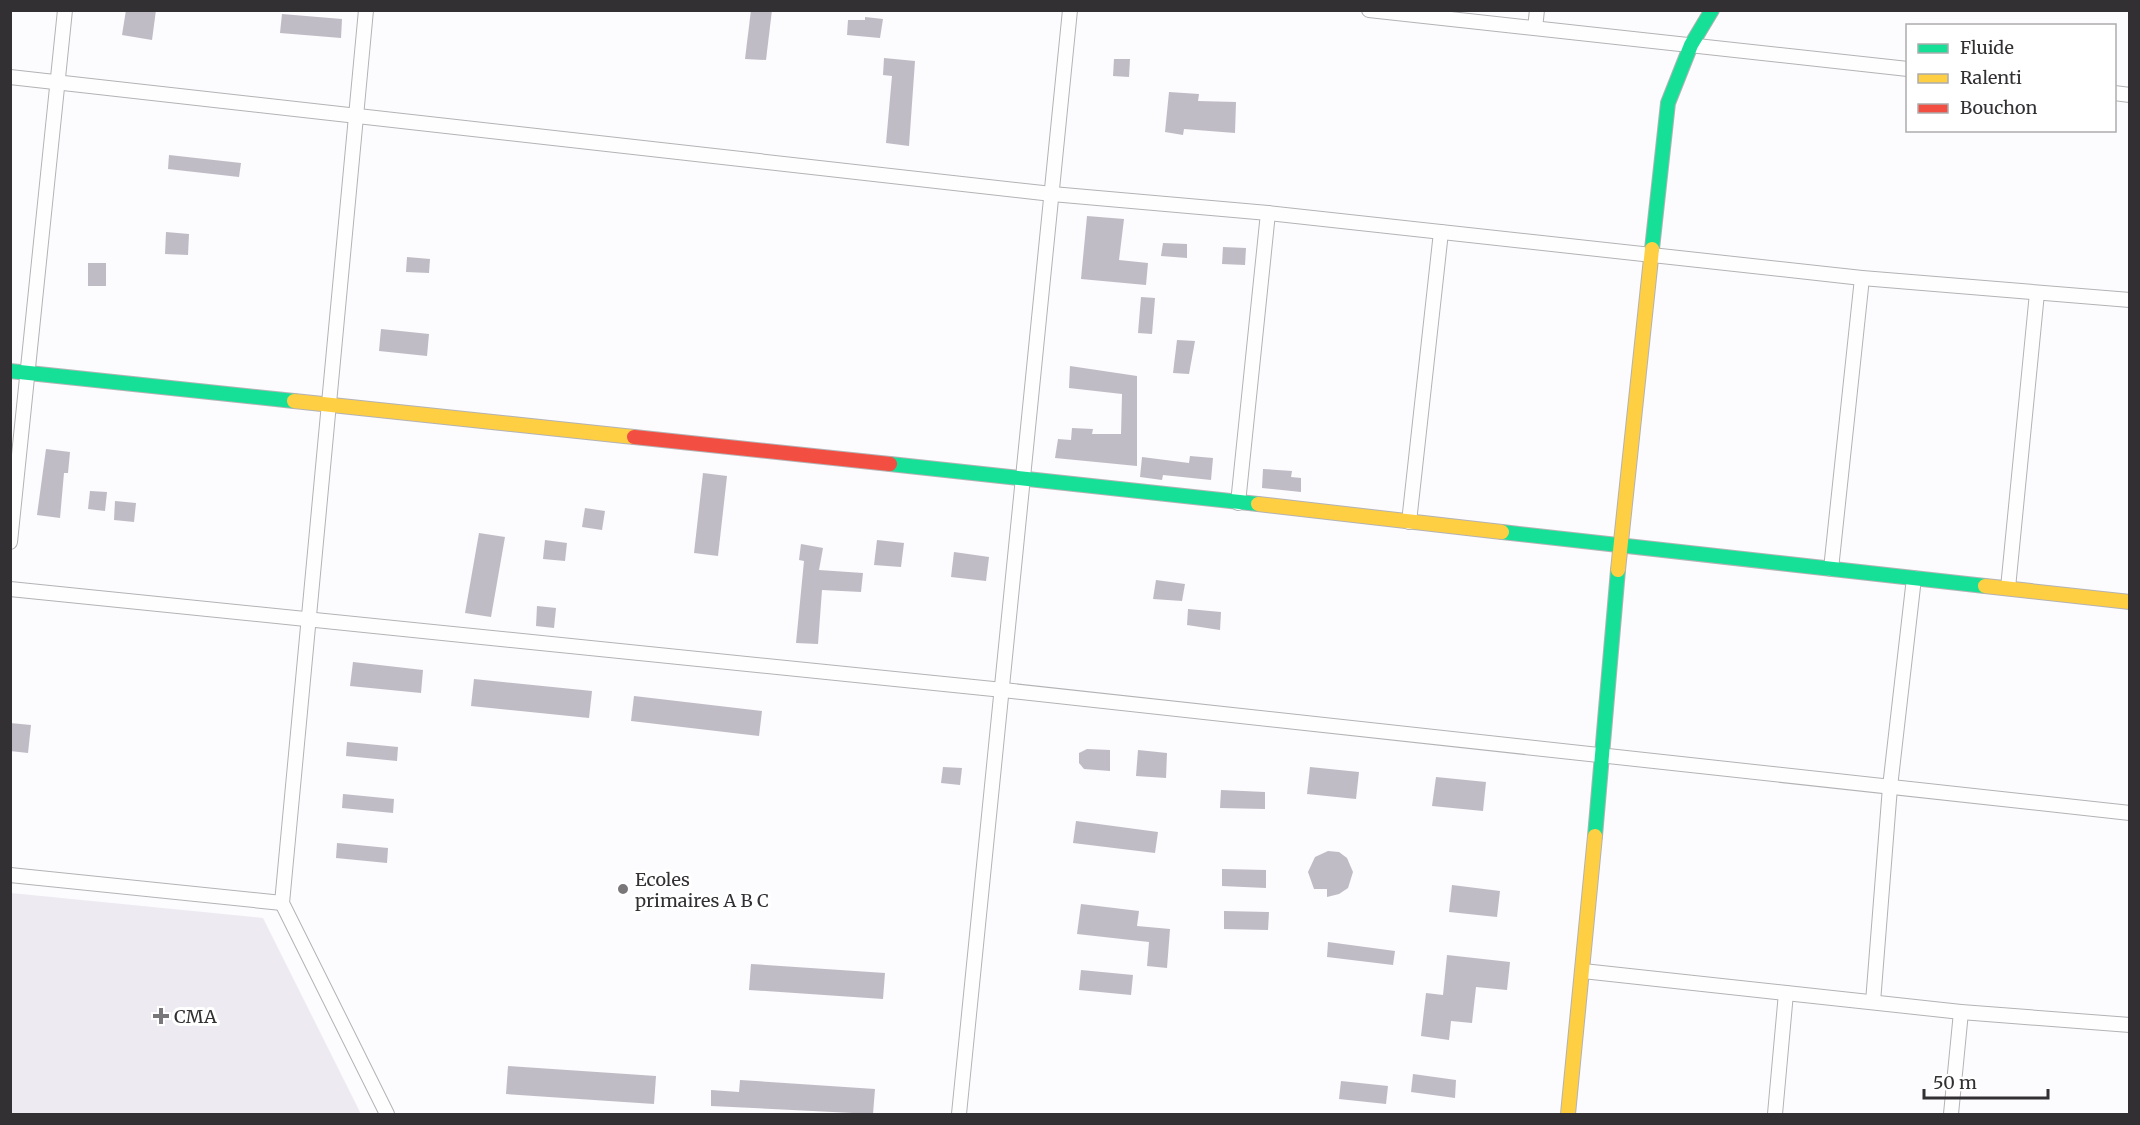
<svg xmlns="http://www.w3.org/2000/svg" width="2140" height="1125" viewBox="0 0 2140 1125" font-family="Merriweather,serif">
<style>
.built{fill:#edeaf1}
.building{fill:#c0bcc5}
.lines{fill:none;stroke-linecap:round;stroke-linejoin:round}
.street-casing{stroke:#b3b2b4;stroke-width:16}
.fast-casing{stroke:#b3b2b4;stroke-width:16}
.slow-casing{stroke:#b3b2b4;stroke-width:16}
.jam-casing{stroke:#b3b2b4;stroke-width:16}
.street{stroke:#fffeff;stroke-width:14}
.fast{stroke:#16e098;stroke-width:14}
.slow{stroke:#ffcf43;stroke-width:14}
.jam{stroke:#f24e42;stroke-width:14}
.poi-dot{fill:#79777a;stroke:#fff;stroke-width:2}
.labels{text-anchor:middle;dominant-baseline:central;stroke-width:6;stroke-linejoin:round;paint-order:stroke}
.poi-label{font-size:18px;fill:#323033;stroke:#fff;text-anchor:start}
</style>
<rect width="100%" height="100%" fill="#fcfbfe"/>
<polygon class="built" points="11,893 263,918 361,1114 11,1114"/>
<g class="building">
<polygon points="126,10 156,10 152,40 122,35"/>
<polygon points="751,10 772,10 766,60 745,59"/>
<polygon points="282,14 342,19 341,38 280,33"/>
<polygon points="865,17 883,19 880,38 847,35 848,20 865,20"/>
<polygon points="884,58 915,61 909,146 886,143 892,76 883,75"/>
<polygon points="1114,59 1130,59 1129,77 1113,76"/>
<polygon points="1169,92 1199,94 1198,101 1236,102 1235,133 1184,129 1183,135 1165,132"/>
<polygon points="169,155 241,163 239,177 168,169"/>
<polygon points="1087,216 1124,219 1119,260 1148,263 1146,285 1081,279"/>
<polygon points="166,232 189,234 188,255 165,254"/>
<polygon points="1163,243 1187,244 1187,258 1161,256"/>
<polygon points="1223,247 1246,248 1245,265 1222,264"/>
<polygon points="407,257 430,259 429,273 406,272"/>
<rect x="88" y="263" width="18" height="23"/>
<polygon points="1141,297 1155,298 1152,334 1138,333"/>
<polygon points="381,329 429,334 427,356 379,351"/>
<polygon points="1177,340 1195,341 1189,374 1173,373"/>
<polygon points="1070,366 1137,376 1137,466 1055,458 1058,439 1071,440 1072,428 1093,429 1092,434 1121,434 1122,394 1069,388"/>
<polygon points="46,449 70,452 68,473 64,473 60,518 37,515"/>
<polygon points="1190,456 1213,458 1211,480 1163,475 1162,480 1140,477 1142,457 1189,463"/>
<polygon points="1263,469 1292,471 1291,477 1301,478 1301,492 1262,488"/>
<polygon points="703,473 727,476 718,556 694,553"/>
<polygon points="90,491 107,492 105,511 88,509"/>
<polygon points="115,501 136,503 134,522 114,520"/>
<polygon points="585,508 605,511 602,530 582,527"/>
<polygon points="479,533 505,537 491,617 465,613"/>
<polygon points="545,540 567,543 565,561 543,559"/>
<polygon points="877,540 904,543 901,567 874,565"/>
<polygon points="801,544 823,548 819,570 863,573 861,592 822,590 818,644 796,643 804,561 799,560"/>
<polygon points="954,552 989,557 986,581 951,577"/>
<polygon points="1156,580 1185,584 1182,601 1153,599"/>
<polygon points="537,606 556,608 554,628 536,626"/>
<polygon points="1188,609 1221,612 1220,630 1187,625"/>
<polygon points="353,662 423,670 421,693 350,686"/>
<polygon points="474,679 592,691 589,718 471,706"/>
<polygon points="634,696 762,711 759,736 631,721"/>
<polygon points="10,723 31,725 28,753 10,751"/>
<polygon points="347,742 398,747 397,761 346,756"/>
<polygon points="1087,749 1110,750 1110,771 1084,769 1079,763 1079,753"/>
<polygon points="1138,750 1167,753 1166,778 1136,776"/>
<polygon points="943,767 962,768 960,785 941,783"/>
<polygon points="1310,767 1359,772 1356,799 1307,794"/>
<polygon points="1436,777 1486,782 1483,811 1432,806"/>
<polygon points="1221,790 1265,792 1265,809 1220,808"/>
<polygon points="343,794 394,799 393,813 342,808"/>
<polygon points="1076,821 1158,832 1155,853 1073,843"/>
<polygon points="337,843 388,848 387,863 336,858"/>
<polygon points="1328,851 1339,852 1347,858 1353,872 1348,888 1339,894 1327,897 1327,889 1314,889 1308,872 1315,857"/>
<polygon points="1222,869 1266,870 1266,888 1222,886"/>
<polygon points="1452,885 1500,891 1497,917 1449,912"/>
<polygon points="1081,904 1139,911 1137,926 1170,929 1167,968 1147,966 1149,942 1077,934"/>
<polygon points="1224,911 1269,912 1268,930 1224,929"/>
<polygon points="1328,942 1395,951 1393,965 1327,957"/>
<polygon points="1447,955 1510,962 1507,990 1476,987 1472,1023 1451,1021 1449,1040 1421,1036 1426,993 1443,995"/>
<polygon points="751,964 885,973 883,999 749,990"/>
<polygon points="1081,970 1133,975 1131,995 1079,990"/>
<polygon points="508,1066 656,1076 654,1104 506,1094"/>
<polygon points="1413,1074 1456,1080 1455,1098 1411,1092"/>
<polygon points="740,1080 875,1089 873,1114 711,1106 711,1090 739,1092"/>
<polygon points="1341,1081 1388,1086 1386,1104 1339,1099"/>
</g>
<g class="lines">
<g class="street-casing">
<g id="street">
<polyline points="366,10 282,903 387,1114"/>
<polyline points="1369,10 1908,69"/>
<polyline points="1535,28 1537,10"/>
<polyline points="10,77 1052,194 1268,213 1862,278 2130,300"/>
<polyline points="2114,93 2130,95"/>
<polyline points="1238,503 1268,213"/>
<polyline points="1409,522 1441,232"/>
<polyline points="10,542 65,10"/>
<polyline points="1831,569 1862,278"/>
<polyline points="2008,588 2037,293"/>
<polyline points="10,589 1003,690 2130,813"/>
<polyline points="10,875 282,903"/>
<polyline points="1583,971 1961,1012 2130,1025"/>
<polyline points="1873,1002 1890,787 1914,578"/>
<polyline points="959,1114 1070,10"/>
<polyline points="1775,1114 1786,993"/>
<polyline points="1951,1114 1961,1012"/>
</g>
</g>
<g class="fast-casing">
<g id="fast">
<polyline points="1652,249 1668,103 1691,45 1712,10"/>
<polyline points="10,371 294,401"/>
<polyline points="890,464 1258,504"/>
<polyline points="1502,532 1985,586"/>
<polyline points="1595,836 1618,570"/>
</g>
</g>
<g class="slow-casing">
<g id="slow">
<polyline points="294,401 634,437"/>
<polyline points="1258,504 1502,532"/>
<polyline points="1618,570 1652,249"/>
<polyline points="1985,586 2130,602"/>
<polyline points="1568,1114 1595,836"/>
</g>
</g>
<g class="jam-casing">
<polyline id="jam" points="634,437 890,464"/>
</g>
<use href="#street" class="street"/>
<use href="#fast" class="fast"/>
<use href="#slow" class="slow"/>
<use href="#jam" class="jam"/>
</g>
<g class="poi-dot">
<circle cx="623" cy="889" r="6"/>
<path d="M158 1007h6v6h6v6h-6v6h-6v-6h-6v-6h6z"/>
</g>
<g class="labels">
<g class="poi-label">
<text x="635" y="879">Ecoles<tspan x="635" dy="21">primaires A B C</tspan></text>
<text x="174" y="1016">CMA</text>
</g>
</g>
<rect width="2140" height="1125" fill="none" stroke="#323033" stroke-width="24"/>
<rect x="1906" y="24" width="210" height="108" fill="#ffffff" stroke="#adacad" stroke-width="1.5"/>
<rect x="1918" y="44" width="30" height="9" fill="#16e098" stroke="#adacad" stroke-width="1.5"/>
<text x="1960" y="54" font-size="18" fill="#323033">Fluide</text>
<rect x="1918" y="74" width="30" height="9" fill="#ffcf43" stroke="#adacad" stroke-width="1.5"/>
<text x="1960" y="84" font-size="18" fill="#323033">Ralenti</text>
<rect x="1918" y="104" width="30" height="9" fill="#f24e42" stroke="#adacad" stroke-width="1.5"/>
<text x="1960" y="114" font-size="18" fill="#323033">Bouchon</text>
<path d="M1924 1089v9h124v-9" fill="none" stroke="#323033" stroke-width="3"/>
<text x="1933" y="1089" font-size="18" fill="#323033" stroke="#ffffff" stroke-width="4.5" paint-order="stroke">50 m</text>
</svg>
